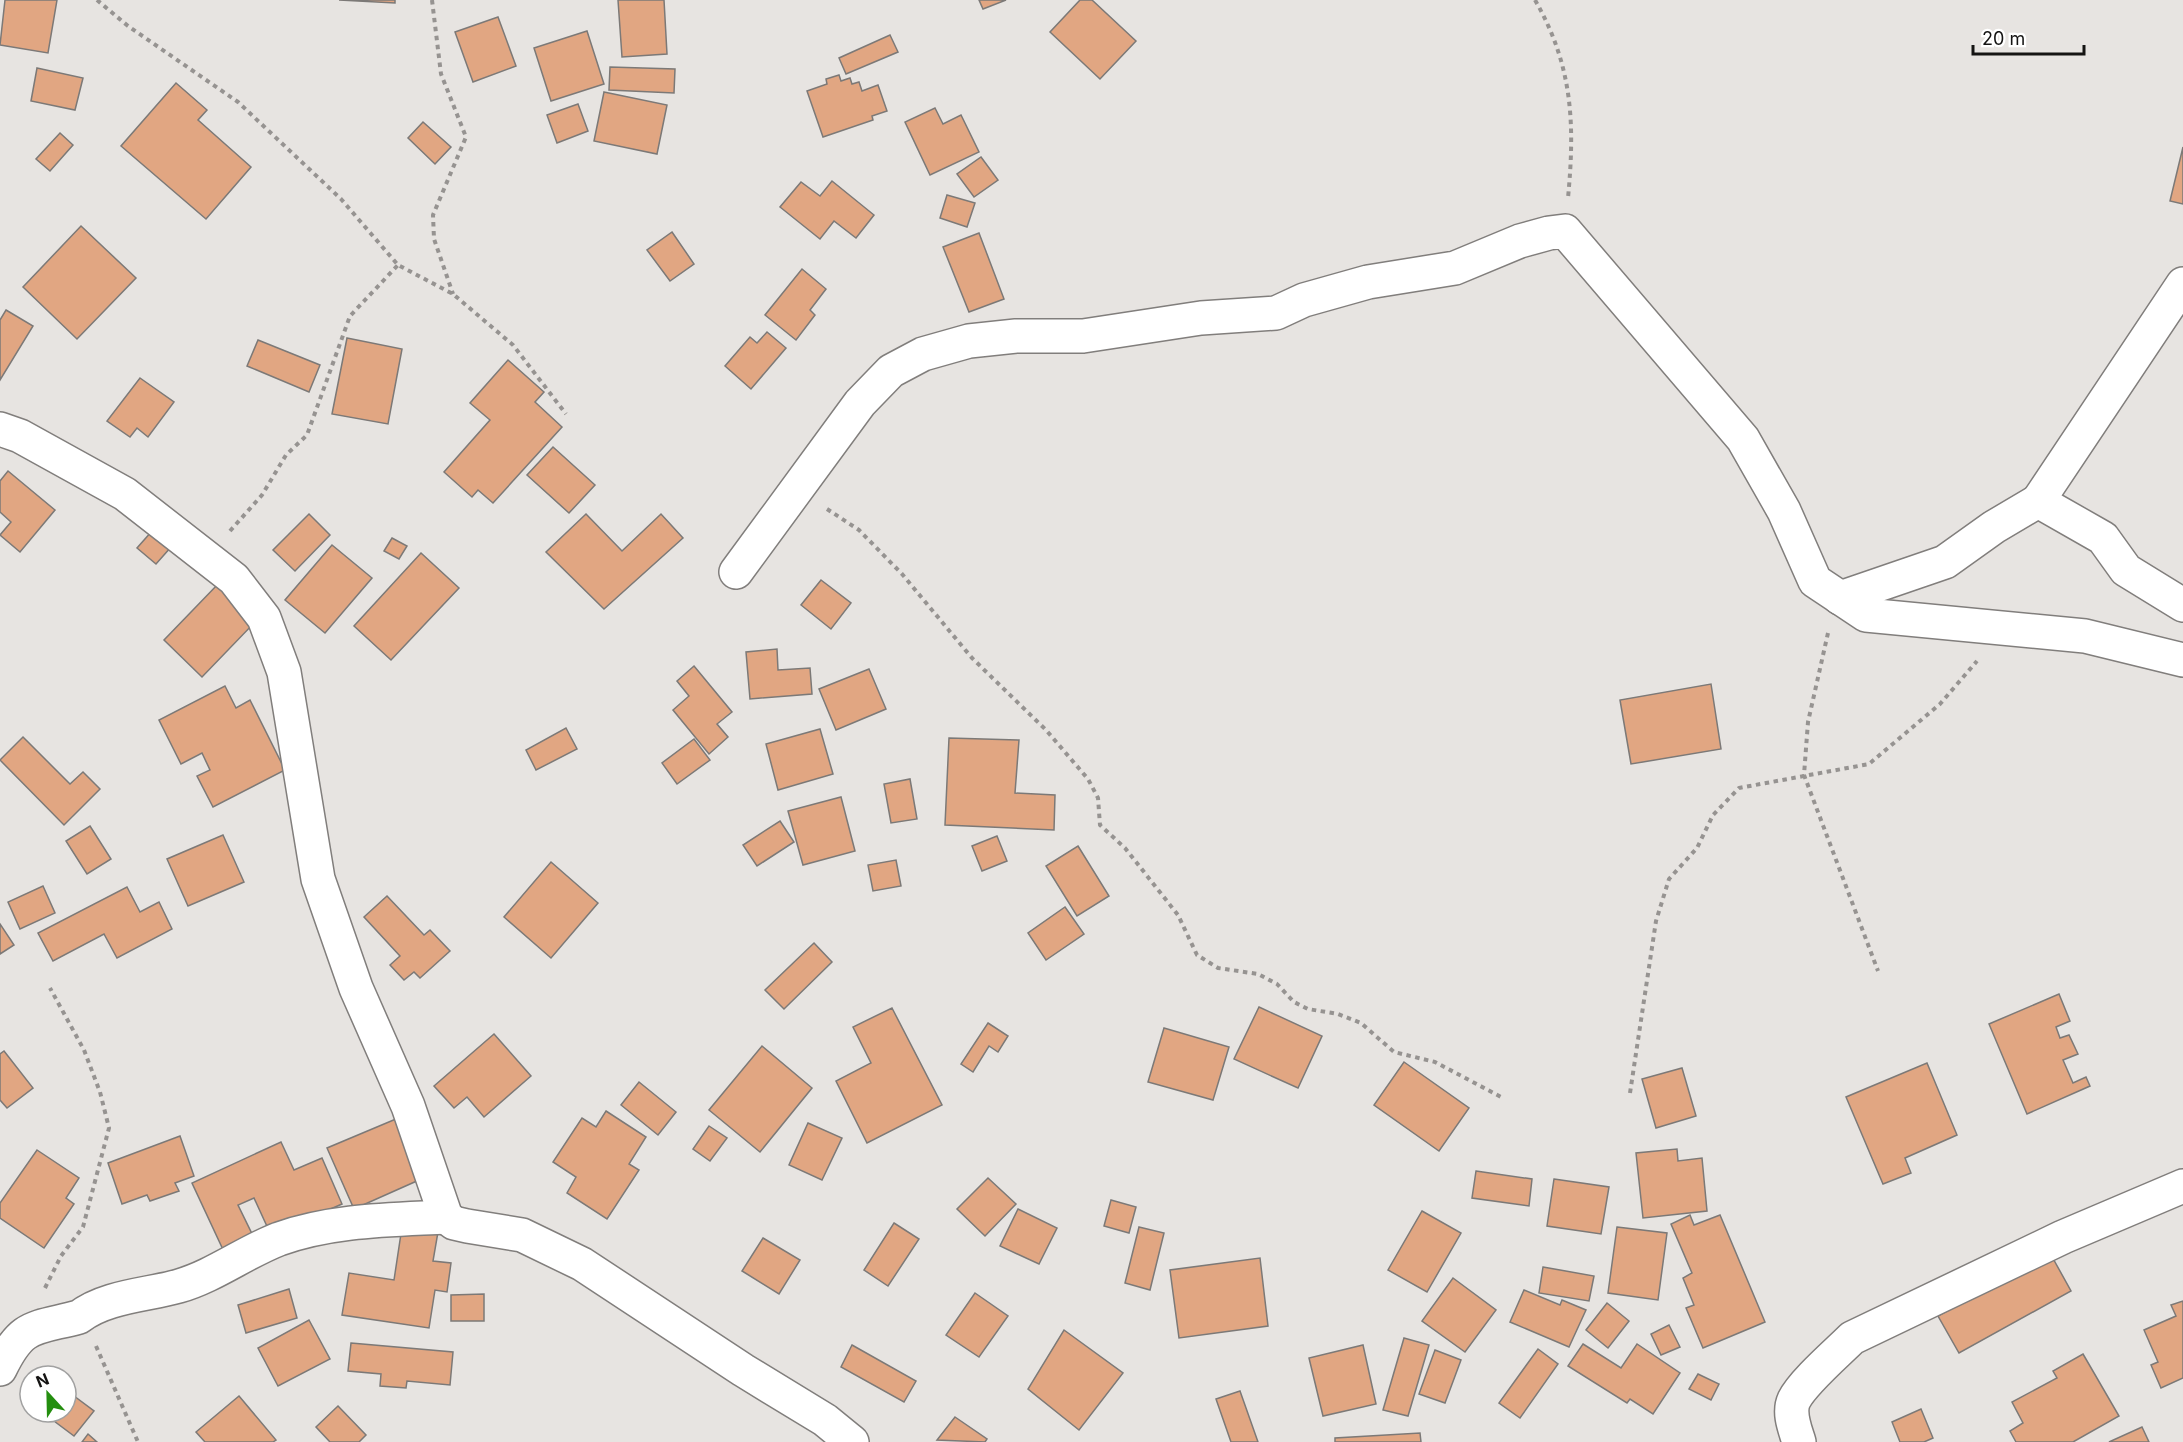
<svg xmlns="http://www.w3.org/2000/svg" width="2183" height="1442" viewBox="0 0 2183 1442" font-family="Inter,sans-serif">
<style>
.building{fill:#e1a682;stroke:#7c7977;stroke-width:1.5}
.lines{fill:none;stroke-linecap:round;stroke-linejoin:round}
.street-casing{stroke:#817e7c;stroke-width:36}
.path{stroke:#969391;stroke-width:4;stroke-dasharray:4.5 4.5;stroke-linecap:butt}
.street{stroke:#fff;stroke-width:33}
</style>
<rect width="100%" height="100%" fill="#e7e4e1"/>
<g class="building">
<polygon points="5,0 57,0 48,53 0,45"/>
<polygon points="339,0 395,0 395,3"/>
<polygon points="618,0 664,0 667,54 622,57"/>
<polygon points="979,0 1006,0 983,9"/>
<polygon points="1080,0 1092,0 1136,41 1100,79 1050,32"/>
<polygon points="498,17 516,66 473,82 455,32"/>
<polygon points="587,31 604,84 551,101 534,48"/>
<polygon points="890,35 898,52 846,74 839,58"/>
<polygon points="610,67 675,69 674,93 609,90"/>
<polygon points="37,68 83,78 75,110 31,101"/>
<polygon points="839,75 841,81 850,78 852,84 859,82 862,91 878,85 887,111 872,116 873,120 823,137 807,91 827,84 826,79"/>
<polygon points="176,83 207,110 198,120 251,167 206,219 121,146"/>
<polygon points="604,92 667,105 657,154 594,141"/>
<polygon points="578,104 588,131 557,143 547,115"/>
<polygon points="935,108 943,124 961,115 979,152 930,175 905,122"/>
<polygon points="423,122 451,147 435,164 408,138"/>
<polygon points="60,133 73,145 50,171 36,159"/>
<polygon points="2183,147 2183,204 2170,201"/>
<polygon points="981,157 998,180 974,197 957,174"/>
<polygon points="832,181 874,215 856,238 834,221 820,239 780,207 801,182 820,196"/>
<polygon points="947,195 975,203 967,227 940,218"/>
<polygon points="81,226 136,278 77,339 23,287"/>
<polygon points="672,232 694,264 670,281 647,250"/>
<polygon points="979,233 1004,299 969,312 943,247"/>
<polygon points="802,269 826,289 810,310 815,315 796,340 765,315"/>
<polygon points="6,310 33,326 0,380 0,320"/>
<polygon points="767,332 786,348 751,389 725,366 750,337 757,343"/>
<polygon points="347,338 402,349 388,424 332,414"/>
<polygon points="258,340 320,365 309,392 247,366"/>
<polygon points="508,360 544,392 535,402 562,427 493,503 478,490 472,497 444,472 490,420 470,403"/>
<polygon points="140,378 174,402 148,437 137,428 130,437 107,421"/>
<polygon points="553,447 595,485 569,513 527,475"/>
<polygon points="8,471 55,510 20,552 0,535 11,522 0,512 0,481"/>
<polygon points="309,514 330,535 295,571 273,550"/>
<polygon points="586,514 622,551 661,514 683,538 604,609 546,552"/>
<polygon points="152,531 171,547 156,564 137,548"/>
<polygon points="392,538 407,546 399,559 384,551"/>
<polygon points="332,545 372,578 325,633 285,600"/>
<polygon points="421,553 459,588 391,660 354,626"/>
<polygon points="821,580 851,603 831,629 801,605"/>
<polygon points="219,583 257,620 202,677 164,640"/>
<polygon points="777,649 778,670 810,668 812,694 750,699 746,652"/>
<polygon points="694,666 732,712 717,724 728,737 709,754 673,710 689,696 677,681"/>
<polygon points="869,669 886,709 836,730 819,689"/>
<polygon points="1711,684 1721,749 1631,764 1620,700"/>
<polygon points="225,686 236,708 250,700 285,770 213,807 197,776 210,770 202,753 181,764 159,720"/>
<polygon points="566,728 577,749 536,770 526,750"/>
<polygon points="820,729 833,774 778,790 766,744"/>
<polygon points="23,737 70,784 83,772 100,789 64,825 0,760"/>
<polygon points="949,738 1019,740 1015,793 1055,795 1054,830 945,825"/>
<polygon points="694,739 710,760 677,784 662,763"/>
<polygon points="910,779 917,819 891,823 884,784"/>
<polygon points="841,797 855,851 803,865 788,811"/>
<polygon points="780,821 794,842 757,866 743,845"/>
<polygon points="90,826 111,859 87,874 66,841"/>
<polygon points="223,835 244,882 188,906 167,859"/>
<polygon points="997,836 1007,861 982,871 972,846"/>
<polygon points="1078,846 1109,896 1077,916 1046,866"/>
<polygon points="896,860 901,886 873,891 868,865"/>
<polygon points="551,862 598,903 551,958 504,917"/>
<polygon points="43,886 55,913 20,929 8,902"/>
<polygon points="127,887 140,912 159,902 172,929 117,958 104,934 53,961 38,933"/>
<polygon points="387,896 424,935 430,930 450,951 420,978 414,972 404,980 390,965 400,956 364,917"/>
<polygon points="1065,907 1084,934 1046,960 1028,933"/>
<polygon points="0,924 14,945 0,954"/>
<polygon points="814,943 832,962 784,1009 765,990"/>
<polygon points="2059,994 2070,1021 2056,1027 2060,1038 2069,1035 2078,1054 2063,1060 2073,1083 2086,1077 2090,1086 2027,1114 1989,1024"/>
<polygon points="1259,1007 1322,1036 1298,1088 1234,1059"/>
<polygon points="892,1008 942,1105 867,1143 836,1081 871,1063 853,1027"/>
<polygon points="988,1023 1008,1036 998,1052 989,1046 973,1072 961,1064"/>
<polygon points="1164,1028 1229,1047 1213,1100 1148,1082"/>
<polygon points="494,1034 531,1076 484,1117 467,1097 454,1108 434,1086"/>
<polygon points="762,1046 812,1088 760,1152 709,1110"/>
<polygon points="4,1051 33,1088 7,1108 0,1100 0,1054"/>
<polygon points="1404,1062 1469,1108 1439,1151 1374,1105"/>
<polygon points="1927,1063 1957,1135 1905,1158 1911,1173 1883,1184 1846,1097"/>
<polygon points="1682,1068 1696,1116 1656,1128 1642,1079"/>
<polygon points="639,1082 676,1112 658,1135 621,1105"/>
<polygon points="606,1111 646,1137 629,1164 639,1170 607,1219 567,1193 576,1177 553,1162 582,1118 596,1127"/>
<polygon points="403,1116 428,1176 354,1209 327,1148"/>
<polygon points="808,1123 842,1138 822,1180 789,1165"/>
<polygon points="709,1126 727,1138 710,1161 693,1149"/>
<polygon points="180,1136 194,1176 175,1183 179,1191 150,1201 147,1195 122,1204 108,1163"/>
<polygon points="281,1142 294,1170 322,1158 342,1204 271,1235 254,1198 238,1205 256,1242 226,1256 192,1183"/>
<polygon points="1677,1149 1678,1161 1702,1158 1707,1211 1643,1218 1636,1153"/>
<polygon points="37,1150 79,1178 66,1198 74,1204 44,1248 0,1218 0,1203"/>
<polygon points="1476,1171 1532,1179 1529,1206 1472,1198"/>
<polygon points="988,1178 1016,1204 985,1236 957,1209"/>
<polygon points="1554,1179 1609,1187 1601,1234 1547,1226"/>
<polygon points="1111,1200 1136,1207 1129,1233 1104,1226"/>
<polygon points="1018,1209 1057,1228 1039,1264 1000,1246"/>
<polygon points="1422,1211 1461,1233 1427,1292 1388,1270"/>
<polygon points="1690,1215 1694,1225 1720,1215 1765,1322 1703,1348 1686,1308 1694,1305 1683,1278 1692,1273 1671,1224"/>
<polygon points="894,1223 919,1239 888,1286 864,1270"/>
<polygon points="402,1227 438,1232 433,1261 451,1263 447,1292 435,1290 429,1328 342,1315 349,1273 394,1280"/>
<polygon points="1139,1227 1164,1233 1150,1290 1125,1283"/>
<polygon points="1617,1227 1667,1233 1658,1300 1608,1293"/>
<polygon points="763,1238 800,1260 779,1294 742,1271"/>
<polygon points="2050,1253 2071,1291 1959,1353 1938,1316"/>
<polygon points="1260,1258 1268,1326 1179,1338 1170,1270"/>
<polygon points="1543,1267 1594,1276 1589,1301 1539,1293"/>
<polygon points="1453,1278 1496,1310 1465,1352 1422,1321"/>
<polygon points="289,1289 297,1318 246,1333 238,1305"/>
<polygon points="1524,1290 1560,1305 1562,1300 1586,1310 1569,1347 1510,1322"/>
<polygon points="975,1293 1008,1316 979,1357 946,1335"/>
<polygon points="484,1294 484,1321 451,1321 451,1295"/>
<polygon points="2183,1301 2183,1378 2161,1388 2151,1365 2158,1362 2144,1330 2176,1316 2171,1305"/>
<polygon points="1607,1303 1629,1321 1608,1348 1586,1330"/>
<polygon points="309,1320 330,1359 278,1386 258,1348"/>
<polygon points="1669,1325 1680,1347 1661,1355 1651,1334"/>
<polygon points="1064,1330 1123,1373 1079,1430 1028,1389"/>
<polygon points="1404,1338 1429,1345 1408,1416 1383,1410"/>
<polygon points="351,1343 453,1352 450,1385 407,1381 406,1388 380,1386 381,1374 348,1371"/>
<polygon points="1583,1344 1621,1368 1637,1344 1680,1373 1653,1414 1630,1399 1627,1403 1568,1366"/>
<polygon points="852,1345 916,1381 904,1402 841,1367"/>
<polygon points="1363,1345 1376,1404 1323,1416 1309,1358"/>
<polygon points="1538,1349 1558,1364 1520,1418 1499,1403"/>
<polygon points="1435,1350 1461,1360 1445,1403 1419,1394"/>
<polygon points="2083,1354 2119,1416 2073,1442 2016,1442 2010,1431 2023,1423 2012,1402 2057,1378 2053,1371"/>
<polygon points="1698,1374 1719,1384 1711,1400 1689,1389"/>
<polygon points="66,1390 94,1411 74,1436 42,1412 66,1412"/>
<polygon points="1240,1391 1258,1442 1231,1442 1216,1399"/>
<polygon points="239,1396 276,1440 273,1442 205,1442 196,1432"/>
<polygon points="338,1406 366,1435 359,1442 330,1442 316,1427"/>
<polygon points="1921,1409 1933,1438 1924,1442 1900,1442 1892,1422"/>
<polygon points="955,1417 987,1439 985,1442 937,1440"/>
<polygon points="2142,1427 2149,1442 2109,1442"/>
<polygon points="1420,1433 1421,1442 1335,1442 1335,1438"/>
<polygon points="88,1434 97,1442 82,1442"/>
</g>
<g class="lines">
<g class="street-casing">
<g id="street">
<polyline points="2183,284 2038,501 2103,538 2126,570 2183,605"/>
<polyline points="0,429 20,436 125,494 234,579 264,618 284,672 318,879 356,988 408,1106 446,1217 454,1223 467,1226 522,1235 582,1264 743,1370 825,1420 852,1442"/>
<polyline points="736,572 860,403 891,371 923,354 969,341 1016,336 1083,336 1201,318 1276,313 1304,300 1368,282 1455,268 1520,241 1549,233 1565,231 1743,439 1784,511 1815,581 1866,615 2085,636 2183,660"/>
<polyline points="1840,598 1945,562 1994,527 2038,501"/>
<path d="M 0,1369 C 22,1323 34,1329 79,1317 C 106,1296 148,1295 179,1286 C 214,1276 245,1252 279,1239 C 333,1220 389,1220 446,1217"/>
<path d="M 1799,1442 C 1795,1429 1788,1413 1794,1400 C 1803,1382 1837,1353 1852,1338 L 2063,1237 L 2183,1186"/>
</g>
</g>
<g class="path">
<polyline points="97,0 128,26 238,102 341,199 398,265 453,294 513,345 566,414"/>
<polyline points="432,0 441,74 466,137 433,215 434,239 453,294"/>
<path d="M 1535,0 C 1573,66 1575,124 1568,198"/>
<polyline points="827,509 859,530 902,574 972,658 1046,730 1088,779 1098,798 1100,825 1125,848 1178,915 1197,955 1218,968 1258,974 1277,984 1294,1002 1308,1009 1338,1014 1361,1023 1394,1052 1435,1062 1503,1098"/>
<polyline points="230,531 262,495 286,455 307,435 350,316 398,265"/>
<polyline points="1828,633 1808,722 1804,775 1878,971"/>
<polyline points="1630,1093 1656,921 1669,879 1697,848 1713,815 1739,788 1869,764 1940,704 1977,661"/>
<polyline points="45,1288 61,1256 83,1227 109,1128 100,1092 84,1050 50,988"/>
<polyline points="96,1346 138,1442"/>
</g>
<use href="#street" class="street"/>
</g>
<g transform="translate(48 1394) rotate(338)"><circle r="28" fill="#ffffff" stroke="#a1a1a1" stroke-width="1.5"/>
<path d="M0-4.5L10 22L0 15L-10 22Z" fill="#248e0f"/>
<text y="-9" font-size="16" font-weight="bold" text-anchor="middle" fill="#151413">N</text>
</g>
<path d="M1973 45v9h111v-9" fill="none" stroke="#151413" stroke-width="3"/>
<text x="1982" y="45" font-size="18" fill="#151413" stroke="#ffffff" stroke-width="4.5" paint-order="stroke">20 m</text>
</svg>
